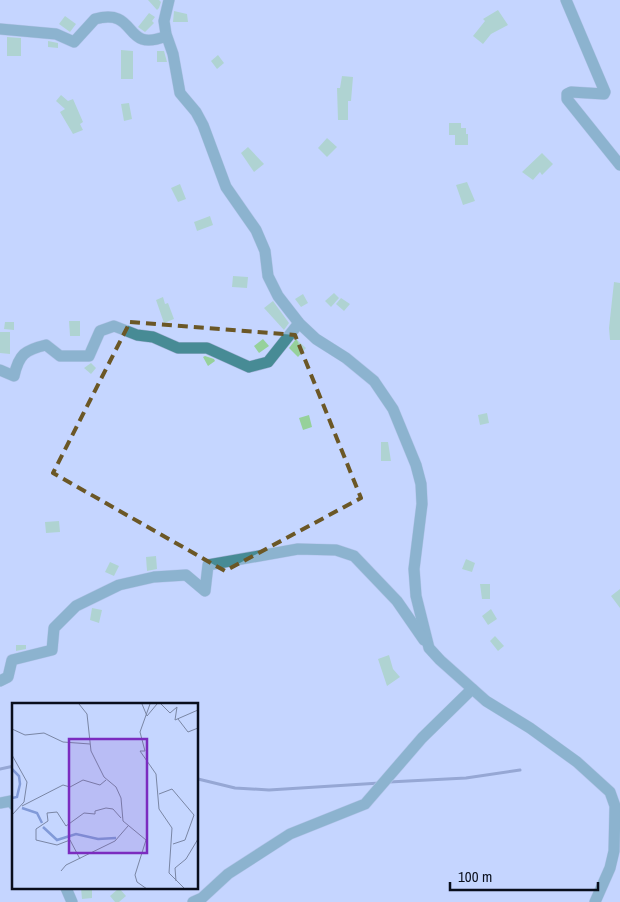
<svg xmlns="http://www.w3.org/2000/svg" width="620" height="902" viewBox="0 0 620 902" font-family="'Archivo Narrow',sans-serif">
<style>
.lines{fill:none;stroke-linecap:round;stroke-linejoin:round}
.stream{stroke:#5d70a0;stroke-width:3}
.building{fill:#96d19b}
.street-casing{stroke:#a3b2d6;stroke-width:12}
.street{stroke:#478b95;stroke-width:11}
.marked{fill:none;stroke:#6b5726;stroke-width:4;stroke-dasharray:10 6;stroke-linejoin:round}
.inset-river{fill:none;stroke:#819ad8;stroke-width:2.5}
.inset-road{fill:none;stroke:#7a86a4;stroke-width:1}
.view{fill:#7b2cbf;fill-opacity:0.15;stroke:#7b2cbf;stroke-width:2.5}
.inset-edge{fill:none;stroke:#090e1c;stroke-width:2.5}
</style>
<rect width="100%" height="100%" fill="#c5d6ff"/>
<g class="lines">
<g class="stream">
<polyline points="0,769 14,766"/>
<polyline points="198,779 235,788 269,790 380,783"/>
<polyline points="389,782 466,778 520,770"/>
</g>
</g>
<g class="building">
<polygon points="148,0 159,0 161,2 159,8 157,10"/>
<polygon points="498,10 508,25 491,34 483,44 473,36 485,21 483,19"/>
<polygon points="174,11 187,14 188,22 173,22"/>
<polygon points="149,13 155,17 152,21 154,23 145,32 138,27"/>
<polygon points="65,16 76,24 70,32 59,24"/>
<polygon points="7,37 21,38 21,56 7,56"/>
<polygon points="48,41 58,43 58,48 48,47"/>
<polygon points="121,50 133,51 133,79 121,79"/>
<polygon points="157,51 164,51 167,62 157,62"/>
<polygon points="218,55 224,63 217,69 211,61"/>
<polygon points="342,76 353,77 351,101 348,101 348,120 338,120 337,88 340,88"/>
<polygon points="61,95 68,101 73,99 83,122 80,124 83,130 73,134 60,112 65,109 56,101"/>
<polygon points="129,103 132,119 124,121 121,104"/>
<polygon points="449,123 461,123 461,128 466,128 466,134 468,134 468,145 455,145 455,135 449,135"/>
<polygon points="327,138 337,147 327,157 318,148"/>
<polygon points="248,147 264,164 254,172 241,153"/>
<polygon points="542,153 553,164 542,175 540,172 533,180 522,172"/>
<polygon points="467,182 475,201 463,205 456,185"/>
<polygon points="180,184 186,199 178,202 171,188"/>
<polygon points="210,216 213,225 197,231 194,222"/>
<polygon points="233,276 248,277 247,288 232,287"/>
<polygon points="614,282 620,283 620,340 610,340 609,328"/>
<polygon points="334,293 339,298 331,307 325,301"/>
<polygon points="303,294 308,303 301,307 295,299"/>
<polygon points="163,297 165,304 168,303 174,319 164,323 156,300"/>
<polygon points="341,298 350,304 344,311 336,304"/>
<polygon points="273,301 289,323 284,330 264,308"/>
<polygon points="69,321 80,321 80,336 70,336"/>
<polygon points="5,322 14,322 14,330 4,329"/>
<polygon points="0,332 10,332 10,354 0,353"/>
<polygon points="263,339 269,346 259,353 254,346"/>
<polygon points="296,339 306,348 298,357 289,348"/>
<polygon points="205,356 214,359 215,361 208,366 203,357"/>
<polygon points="91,363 96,368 91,374 84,368"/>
<polygon points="487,413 489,423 480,425 478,415"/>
<polygon points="309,415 312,427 303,430 299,418"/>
<polygon points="381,442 388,442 391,461 381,461"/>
<polygon points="59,521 60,532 46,533 45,522"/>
<polygon points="156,556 157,569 147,571 146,557"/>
<polygon points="466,559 475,563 472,572 462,569"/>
<polygon points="110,562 119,566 114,576 105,572"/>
<polygon points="480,584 490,584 490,599 482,599"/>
<polygon points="620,589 620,608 611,596"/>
<polygon points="92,608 102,610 99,623 90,620"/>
<polygon points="491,609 497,619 488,625 482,616"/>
<polygon points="495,636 504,646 498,651 490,641"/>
<polygon points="16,645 26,645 26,649 16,651"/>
<polygon points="389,655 393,669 400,677 387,686 378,659"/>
<polygon points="81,888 92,888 92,898 82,899"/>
<polygon points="119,888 126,896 119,902 115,902 110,896"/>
</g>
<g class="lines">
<g class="street-casing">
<g id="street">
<polyline points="169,0 164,21 166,34 173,54 180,93 196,112 203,125 226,187 256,230 265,251 268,276 278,296 299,323 316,339 346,358 374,381 393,409 416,465 421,484 422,504 414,569 416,596 429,648 440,660 486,701 530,728 577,762 610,792 615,806 614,851 610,868 595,902"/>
<polyline points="566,0 605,92 604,94 571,92 567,94 567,99 620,165"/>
<path d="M 0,29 L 56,34 L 74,42 L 95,19 C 139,7 122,54 166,36"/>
<path d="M 0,370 L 14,376 C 19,354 25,350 46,345 L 60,356 L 89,356 L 100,331 L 114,326 L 137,335 L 153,337 L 178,348 L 207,348 L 249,367 L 268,362 L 299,323"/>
<polyline points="0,681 8,677 12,660 52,650 54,628 76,606 119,585 154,577 186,575 205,591 208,565 298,549 336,550 354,556 397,601 424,640"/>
<polyline points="0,803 11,801 14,805"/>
<polyline points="66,888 72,902"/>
<polyline points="193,902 202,898 228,874 290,834 365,804 422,738 472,689"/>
</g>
</g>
<use href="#street" class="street"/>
</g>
<path d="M0 0H620V902H0ZM 130,322 L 295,335 L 361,498 L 225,571 L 53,473 Z" fill="#c5d6ff" fill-opacity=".55" fill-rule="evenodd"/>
<path class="marked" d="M 130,322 L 295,335 L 361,498 L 225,571 L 53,473 Z"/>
<g transform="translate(12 703)">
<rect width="186" height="186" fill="#c5d6ff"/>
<path class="inset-river" d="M 0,66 L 7,73 L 8,81 L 5,94 L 0,95M 10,105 L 25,110 L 30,120M 31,124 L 45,137 L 64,131 L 86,136 L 104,135"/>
<path class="inset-road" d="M 67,1 L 75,11 L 79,48 L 92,74 L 104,84 L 109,95 L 111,118 L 134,137 L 123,172 L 125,179 L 135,186M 130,1 L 135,13 L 145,1M 138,1 L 128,29 L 133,48 L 128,48 L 144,71 L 147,106 L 160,125 L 157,170 L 173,186M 149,1 L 158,10 L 165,4 L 163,17 L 186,7M 166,16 L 176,29 L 186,25M 0,26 L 13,32 L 32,30 L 51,39 L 78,41M 0,52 L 15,79 L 12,99 L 0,112M 147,91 L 160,86 L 182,112 L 173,137 L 161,141M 10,103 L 51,82 L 58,84 L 71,77 L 88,82 L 94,77M 68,156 L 58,137 L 45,142 L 24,137 L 24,126 L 36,118 L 35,110 L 45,109 L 54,123 L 72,110 L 83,111 L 83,108 L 94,105 L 101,106 L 109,115M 49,168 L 54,162 L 103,138 L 116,123M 164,178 L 163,165 L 174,156 L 186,136"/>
<path class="view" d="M 57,36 L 135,36 L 135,150 L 57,150 Z"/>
<rect width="186" height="186" class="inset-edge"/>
</g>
<path d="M450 882v8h148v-8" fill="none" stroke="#090e1c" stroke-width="2.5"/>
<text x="458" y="882" font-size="15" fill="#090e1c" stroke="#c5d6ff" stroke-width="4" paint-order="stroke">100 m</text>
</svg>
